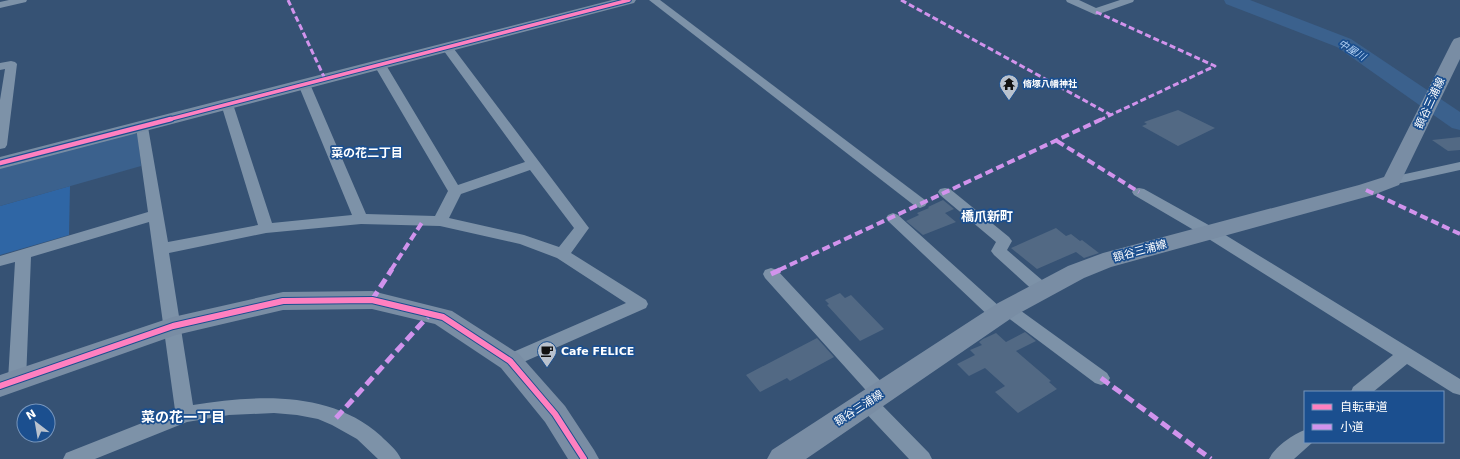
<svg xmlns="http://www.w3.org/2000/svg" width="1460" height="459" viewBox="0 0 1460 459" font-family="'DejaVu Sans','Noto Sans JP',sans-serif">
<style>
.green{fill:#2f66a5}
.water{fill:#3b618d}
.lines{fill:none;stroke-linecap:round;stroke-linejoin:round}
.river{fill:#3b618d;fill-rule:evenodd}
.building{fill:#526984}
.street{fill:#7d92a8;fill-rule:evenodd}
.secondary{fill:#798da4;fill-rule:evenodd}
.quiet-far2{stroke:#d193ec;stroke-width:3;stroke-dasharray:6 3;stroke-linecap:butt}
.quiet-far1{stroke:#d193ec;stroke-width:4;stroke-dasharray:8 4;stroke-linecap:butt}
.quiet{stroke:#d193ec;stroke-width:5;stroke-dasharray:10 5;stroke-linecap:butt}
.cycleway-far2-casing{stroke:#1b4f8f;stroke-width:5.5}
.cycleway-far1-casing{stroke:#1b4f8f;stroke-width:7}
.cycleway-casing{stroke:#1b4f8f;stroke-width:8}
.cycleway-far2{stroke:#ff80c0;stroke-width:3.5}
.cycleway-far1{stroke:#ff80c0;stroke-width:4.5}
.cycleway{stroke:#ff80c0;stroke-width:6}
.labels{text-anchor:middle;dominant-baseline:central;stroke-width:3.5;stroke-linejoin:round;paint-order:stroke}
.far-poi-label{font-size:9px;font-weight:bold;fill:#fff;stroke:#1b4f8f;text-anchor:start}
.far-water-label{font-size:10px;font-style:italic;fill:#b5d3f5;stroke:#1b4f8f}
.street-label{font-size:11px;fill:#fff;stroke:#1b4f8f}
.poi-label{font-size:11px;font-weight:bold;fill:#fff;stroke:#1b4f8f;text-anchor:start}
.neighbourhood-label{font-size:12px;font-weight:bold;fill:#fff;stroke:#1b4f8f}
.quarter-label{font-size:13px;font-weight:bold;fill:#fff;stroke:#1b4f8f}
.near-neighbourhood-label{font-size:14px;font-weight:bold;fill:#fff;stroke:#1b4f8f}
</style>
<rect width="100%" height="100%" fill="#365274"/>
<polygon class="green" points="70,186 69,235 0,255 0,206"/>
<polygon class="water" points="131,134 138,134 141,166 0,206 0,168"/>
<g class="lines">
<polygon class="river" points="1224,0 1250,0 1351,39 1460,112 1460,130 1452,128 1337,47 1226,4"/>
</g>
<g class="building">
<polygon points="1178,110 1215,128 1178,146 1142,126 1147,124 1144,122"/>
<polygon points="1460,137 1460,150 1448,151 1432,140"/>
<polygon points="943,200 954,209 945,213 956,222 923,235 906,221 919,215 917,213 929,208 928,207"/>
<polygon points="1056,228 1066,236 1071,234 1080,241 1082,240 1099,253 1084,258 1076,252 1037,269 1011,248"/>
<polygon points="840,293 845,298 851,295 884,329 860,341 827,305 829,304 825,300"/>
<polygon points="1025,332 1036,341 1016,351 1051,381 1049,382 1057,389 1018,413 995,392 1005,386 985,368 969,376 957,364 975,355 970,350 982,345 979,342 983,339 996,333 1006,342"/>
<polygon points="817,338 834,357 790,381 787,378 760,392 746,375"/>
</g>
<g class="lines">
<g class="street">
<polygon points="9,0 27,0 26,2 0,8 0,2"/>
<polygon points="649,0 660,0 925,200 927,203 925,206 920,208 915,206"/>
<polygon points="1066,0 1079,0 1096,8 1120,0 1134,0 1133,2 1096,15 1067,2"/>
<path d="M 447,44 L 451,45 L 589,228 L 571,253 L 646,300 L 648,304 L 646,308 L 510,368 L 504,366 L 501,361 L 504,356 L 626,303 L 557,258 L 520,244 L 440,226 L 361,224 L 266,233 L 169,253 L 193,405 C 256,395 330,390 381,436 C 388,443 397,450 401,459 L 378,459 L 357,439 L 332,425 L 318,419 L 297,415 L 274,413 L 229,415 L 187,422 L 95,459 L 63,459 L 66,453 L 175,410 L 149,222 L 31,257 L 26,380 L 23,385 L 17,387 L 11,385 L 8,380 L 15,262 L 0,266 L 0,256 L 148,212 L 136,127 L 137,124 L 147,124 L 148,127 L 168,242 L 258,225 L 221,104 L 223,101 L 231,101 L 233,104 L 272,223 L 352,215 L 298,84 L 300,81 L 308,81 L 310,84 L 366,214 L 435,216 L 448,191 L 374,65 L 376,63 L 384,63 L 386,65 L 458,185 L 525,162 L 441,47 ZM 530,170 L 574,228 L 559,247 L 524,235 L 449,218 L 461,194 Z"/>
<polygon points="11,61 15,62 17,64 7,145 5,148 0,149 0,100 5,69 0,70 0,63"/>
<polygon points="1460,162 1460,170 1392,185 1387,184 1385,181 1387,178"/>
<polygon points="945,188 950,189 1009,237 1012,241 1007,250 1049,286 1051,290 1049,294 1043,296 1037,294 994,255 991,251 996,242 940,195 938,192 940,189"/>
<polygon points="1139,188 1144,189 1214,228 1460,379 1460,395 1453,393 1407,364 1373,392 1351,392 1353,387 1393,355 1204,236 1134,195 1132,192 1134,189"/>
<polygon points="893,213 898,215 1000,307 1001,305 1007,303 1013,305 1107,373 1110,378 1107,383 1101,385 1095,383 1007,317 1005,320 999,322 993,320 888,221 886,218 888,215"/>
<polygon points="771,268 777,270 888,389 890,394 888,399 881,402 877,400 929,453 932,459 909,459 861,408 859,403 861,398 868,395 872,397 765,278 763,274 765,270"/>
<path d="M 1305,430 L 1305,442 L 1313,442 L 1294,459 L 1269,459 C 1275,447 1293,434 1305,430 Z"/>
</g>
<g class="secondary">
<polygon points="612,0 636,0 634,3 0,169 0,157"/>
<polygon points="1460,37 1460,59 1399,185 1373,195 1111,267 1084,278 1016,315 806,459 767,459 772,450 998,303 1068,266 1103,253 1359,185 1384,177 1452,42 1454,39"/>
<polygon points="372,291 452,311 519,354 565,406 594,450 599,459 568,459 545,422 501,368 435,324 372,309 283,310 176,335 0,397 0,375 173,317 283,292"/>
</g>
<g class="quiet-far2">
<polyline points="288,0 325,79"/>
<polyline points="901,0 1111,115"/>
<polyline points="1096,12 1215,66 1100,120"/>
</g>
<g class="quiet-far1">
<polyline points="1057,141 1139,192"/>
<polyline points="1366,190 1460,234"/>
<polyline points="391,270 423,221"/>
<polyline points="779,270 1102,119"/>
</g>
<g class="quiet">
<polyline points="771,274 782,269"/>
<polyline points="372,300 392,269"/>
<polyline points="1101,378 1211,459"/>
<polyline points="336,418 430,314"/>
</g>
<g class="cycleway-far2-casing">
<polyline id="cycleway-far2" points="167,120 629,0"/>
</g>
<g class="cycleway-far1-casing">
<polyline id="cycleway-far1" points="0,163 171,119"/>
</g>
<g class="cycleway-casing">
<polyline id="cycleway" points="0,386 173,326 283,301 372,300 443,317 510,361 555,414 584,459"/>
</g>
<use href="#cycleway-far2" class="cycleway-far2"/>
<use href="#cycleway-far1" class="cycleway-far1"/>
<use href="#cycleway" class="cycleway"/>
</g>
<defs>
<g id="temple-pin" transform="scale(1)"><path d="M0 17L-7.5 6A9.5 9.5 0 1 1 7.5 6Z" fill="#b9c2ce" stroke="#1b4f8f"/><path d="M0-6L5-2H3V0L6.5 2.5H4V6H1.5V3h-3V6H-4V2.5H-6.5L-3 0V-2H-5Z" fill="#111"/></g>
<g id="cafe-pin" transform="scale(1)"><path d="M0 17L-7.5 6A9.5 9.5 0 1 1 7.5 6Z" fill="#b9c2ce" stroke="#1b4f8f"/><path d="M-5.5-4.5H6V0H3Q3 3.5 0 3.5H-2.5Q-5.5 3.5-5.5 0ZM3-3.2v2h1.7v-2ZM-6 4.5H4V6H-6Z" fill="#111"/></g>
</defs>
<g fill-rule="evenodd">
<use href="#temple-pin" x="1009" y="84"/>
<use href="#cafe-pin" x="547" y="351"/>
</g>
<g class="labels">
<g class="far-poi-label">
<text x="1023" y="84">脩塚八幡神社</text>
</g>
<g class="far-water-label">
<text transform="translate(1352 50) rotate(32)">中屋川</text>
</g>
<g class="street-label">
<text transform="translate(1430 103) rotate(-65)">額谷三浦線</text>
<text transform="translate(1140 251) rotate(-15)">額谷三浦線</text>
<text transform="translate(859 408) rotate(-33)">額谷三浦線</text>
</g>
<g class="poi-label">
<text x="561" y="351">Cafe FELICE</text>
</g>
<g class="neighbourhood-label">
<text x="367" y="153">菜の花二丁目</text>
</g>
<g class="quarter-label">
<text x="987" y="216">橋爪新町</text>
</g>
<g class="near-neighbourhood-label">
<text x="183" y="417">菜の花一丁目</text>
</g>
</g>
<rect x="1304" y="391" width="140" height="52" fill="#1b4f8f" stroke="#7695bc"/>
<rect x="1312" y="404" width="20" height="6" fill="#ff80c0" stroke="#7695bc"/>
<text x="1340" y="411" font-size="12" fill="#ffffff">自転車道</text>
<rect x="1312" y="424" width="20" height="6" fill="#d193ec" stroke="#7695bc"/>
<text x="1340" y="431" font-size="12" fill="#ffffff">小道</text>
<g transform="translate(36 423) rotate(329)"><circle r="19" fill="#1b4f8f" stroke="#7695bc"/>
<path d="M0-3L7 15L0 10L-7 15Z" fill="#b9c2ce"/>
<text y="-6" font-size="11" font-weight="bold" text-anchor="middle" fill="#ffffff">N</text>
</g>
</svg>
